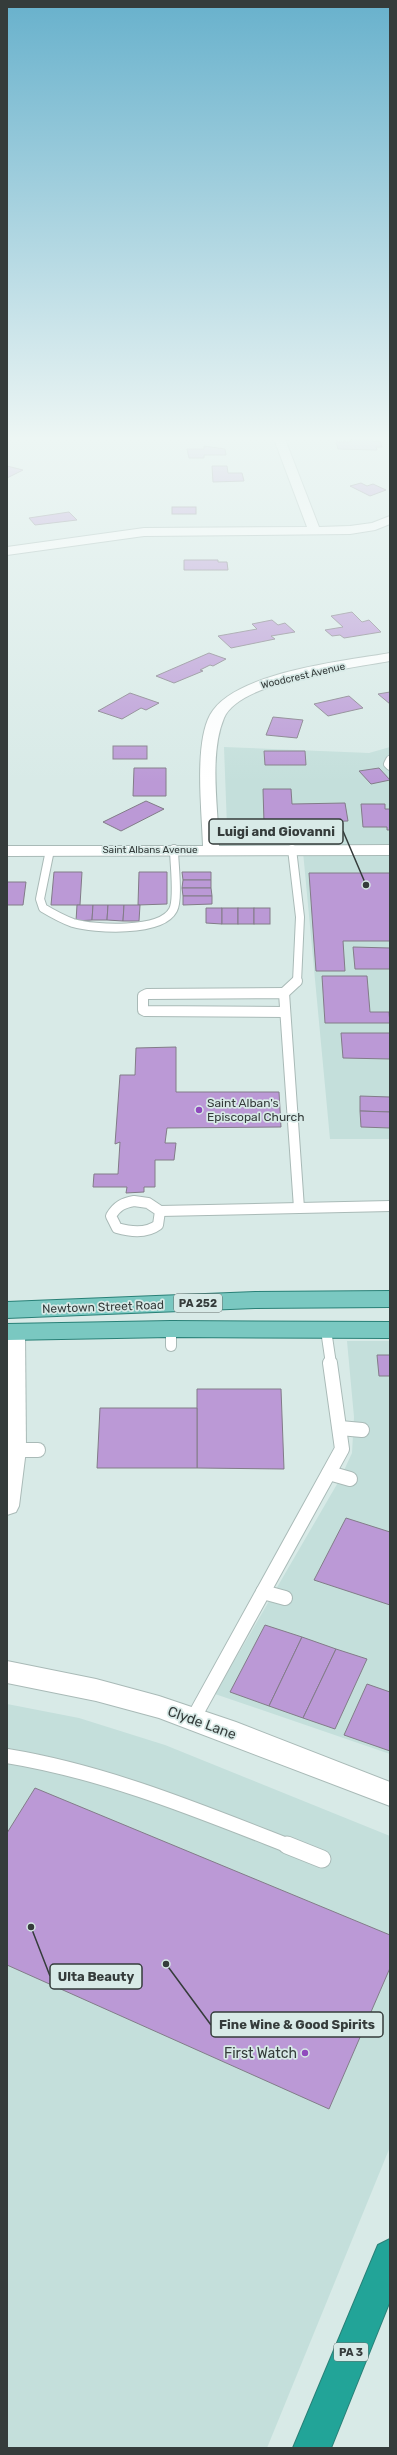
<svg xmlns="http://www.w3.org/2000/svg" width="397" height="2455" viewBox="0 0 397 2455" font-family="Rubik,sans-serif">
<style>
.built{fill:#c4dfdb}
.building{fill:#bb99d6;stroke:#827c88}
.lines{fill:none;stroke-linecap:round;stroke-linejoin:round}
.lane-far3-casing{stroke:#a9bab7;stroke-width:10}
.lane-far2-casing{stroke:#a9bab7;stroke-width:12}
.lane-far1-casing{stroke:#a9bab7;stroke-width:16}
.lane-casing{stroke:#a9bab7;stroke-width:19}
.street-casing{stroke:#a9bab7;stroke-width:2}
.primary-casing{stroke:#298077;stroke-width:2}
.highway-casing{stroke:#298077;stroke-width:2}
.lane-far3{stroke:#fff;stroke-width:8}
.lane-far2{stroke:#fff;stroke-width:10}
.lane-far1{stroke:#fff;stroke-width:14}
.lane{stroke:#fff;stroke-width:17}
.street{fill:#fff;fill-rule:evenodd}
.primary{fill:#7ac8c1;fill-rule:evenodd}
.highway{fill:#22a498;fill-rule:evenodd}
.poi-dot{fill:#904abd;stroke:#d8eae7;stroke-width:1.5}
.labels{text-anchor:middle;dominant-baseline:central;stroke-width:3.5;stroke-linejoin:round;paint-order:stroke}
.far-street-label{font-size:10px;fill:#353c3b;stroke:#d8eae7}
.shield{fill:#d8eae7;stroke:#66706f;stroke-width:1}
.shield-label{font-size:11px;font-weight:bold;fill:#353c3b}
.poi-label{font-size:12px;fill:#353c3b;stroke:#d8eae7;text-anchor:start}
.street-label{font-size:12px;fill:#353c3b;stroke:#d8eae7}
.near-street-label{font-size:14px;fill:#353c3b;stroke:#d8eae7}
.near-poi-label{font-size:14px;fill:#353c3b;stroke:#d8eae7;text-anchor:end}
.leader{fill:none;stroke:#353c3b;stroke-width:1.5}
.callout-dot{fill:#353c3b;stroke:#d8eae7;stroke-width:1.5}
.callout{fill:#d8eae7;stroke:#353c3b;stroke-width:1.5}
.callout-label{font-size:13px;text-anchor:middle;font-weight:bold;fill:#353c3b}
</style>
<rect width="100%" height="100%" fill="#d8eae7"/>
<g class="built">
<polygon points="224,747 369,753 390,747 390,1139 330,1139 302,841 235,835 227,827"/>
<polygon points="347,1341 390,1341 390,1754 215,1694 340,1479 352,1453 354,1417"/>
<polygon points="7,1704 79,1718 165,1745 390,1836 390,2147 267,2448 7,2448"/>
</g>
<g class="building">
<polygon points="351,439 373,439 373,442 380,441 382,447 376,447 377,450 338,449 336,442 351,442"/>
<polygon points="204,446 225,449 226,455 204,455 204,458 189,458 187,449 204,449"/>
<polygon points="7,466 23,470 7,478"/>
<polygon points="212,466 227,466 228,473 242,473 244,481 213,482"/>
<polygon points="361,483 367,486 373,484 386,490 370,496 350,486"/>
<rect x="172" y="507" width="24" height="7"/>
<polygon points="69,512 77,520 35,525 29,518"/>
<polygon points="184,560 218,560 218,562 227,562 228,570 184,570"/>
<polygon points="352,612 362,622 369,620 381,632 344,638 340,635 332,636 325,630 343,627 331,616"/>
<polygon points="272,620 278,625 285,623 295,632 271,636 275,639 231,648 218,636 257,629 252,624"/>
<polygon points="209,653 226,659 213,666 210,665 200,670 203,671 174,683 156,676"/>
<polygon points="390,692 390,704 378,694"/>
<polygon points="130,693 159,703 146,710 141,708 122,719 98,711"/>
<polygon points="349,696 363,708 328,716 314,704"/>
<polygon points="273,717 303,720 297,738 266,735"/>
<rect x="113" y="746" width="34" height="13"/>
<polygon points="264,751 305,751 306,765 265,765"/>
<polygon points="134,768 166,768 166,796 133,796"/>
<polygon points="379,768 390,780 371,784 359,771"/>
<polygon points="263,789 291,789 292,804 345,803 348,821 264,823"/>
<polygon points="146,801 164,809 121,831 103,822"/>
<polygon points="361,804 385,804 385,809 390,809 390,830 387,830 387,827 363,827"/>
<polygon points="54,872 82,872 80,905 51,905"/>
<polygon points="139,872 167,872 167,904 138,905"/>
<polygon points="182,872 211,872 211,880 183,880"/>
<polygon points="309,873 390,873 390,941 343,941 345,971 316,971"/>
<polygon points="183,880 211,880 211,888 182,888"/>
<polygon points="7,882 26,882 23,905 7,905"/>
<polygon points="182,888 211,888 212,896 183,896"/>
<polygon points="183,896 212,896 212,904 183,905"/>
<polygon points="77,905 93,905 92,920 76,921"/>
<polygon points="93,905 108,905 107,920 92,920"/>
<polygon points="108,905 124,905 123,921 107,920"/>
<polygon points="124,905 140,905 139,921 123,921"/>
<polygon points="206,908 222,908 222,924 206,923"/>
<rect x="222" y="908" width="16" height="16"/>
<rect x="238" y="908" width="16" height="16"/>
<rect x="254" y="908" width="16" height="16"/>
<polygon points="353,947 390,948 390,969 355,969"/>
<polygon points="322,976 367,976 370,1012 389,1012 390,1023 325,1023"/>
<polygon points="341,1033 390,1033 390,1059 343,1058"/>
<polygon points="176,1047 176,1092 279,1092 281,1127 167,1128 165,1143 176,1143 174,1160 155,1160 155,1187 144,1187 144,1192 126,1193 127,1187 93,1187 94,1174 118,1174 120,1142 115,1144 120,1075 135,1075 136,1048"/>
<polygon points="360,1096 390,1097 390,1112 360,1111"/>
<polygon points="360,1111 390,1112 390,1128 361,1127"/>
<polygon points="377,1355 390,1355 390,1376 379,1376"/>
<polygon points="197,1389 281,1389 284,1469 197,1468"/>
<polygon points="100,1408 197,1408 197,1468 97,1468"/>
<polygon points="346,1518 390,1532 390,1605 314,1580"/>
<polygon points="265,1625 302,1637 269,1706 230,1692"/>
<polygon points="302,1637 336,1649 303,1718 269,1706"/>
<polygon points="336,1649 367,1659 335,1729 303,1718"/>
<polygon points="367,1684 390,1692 390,1751 344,1735"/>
<polygon points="35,1788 390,1935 390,1968 329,2109 7,1965 7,1833"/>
</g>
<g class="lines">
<g class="lane-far3-casing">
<g id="lane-far3">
<polyline points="390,760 388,764 390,766"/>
<polyline points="292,849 300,917 297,982"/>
<path d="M 50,850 L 40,899 L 43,908 C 53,914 62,919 73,923 C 94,929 161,933 173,910 C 179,899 174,863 174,849"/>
</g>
</g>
<g class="lane-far2-casing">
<g id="lane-far2">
<polyline points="284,993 297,981"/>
<polyline points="284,1012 145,1011 143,1010 143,996 147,994 284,993 299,1208"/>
<path d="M 134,1201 L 148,1203 L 160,1211 L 158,1225 C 146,1234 131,1232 117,1228 L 111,1216 C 117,1206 123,1203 134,1201 Z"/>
<polyline points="160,1211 390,1206"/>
<polyline points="171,1329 171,1346"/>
<polyline points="326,1330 331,1364"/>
</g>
</g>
<g class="lane-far1-casing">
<g id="lane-far1">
<polyline points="340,1428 362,1430"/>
<polyline points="14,1450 38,1450"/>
<polyline points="329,1473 350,1479"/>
<polyline points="263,1592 285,1598"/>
<polyline points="193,1719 342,1449 330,1363"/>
<path d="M 7,1756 C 105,1772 197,1810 289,1846"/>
</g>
</g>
<g class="lane-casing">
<polyline id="lane" points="287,1845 322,1859"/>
</g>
<g class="street-casing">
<g id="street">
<polygon points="274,439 285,439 319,527 350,526 372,523 390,516 390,524 375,530 350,534 144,536 7,555 7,547 144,528 307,527"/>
<path d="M 390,653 L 390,661 C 353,668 239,681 224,718 C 209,754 218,807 219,846 L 390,845 L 390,855 L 7,856 L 7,846 L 203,846 C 202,811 194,745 210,715 C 233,672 345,661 390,653 Z"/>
<polygon points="14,1324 22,1327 25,1332 26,1450 19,1506 16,1512 7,1515 7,1326"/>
<polygon points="7,1661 96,1679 159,1696 236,1722 390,1782 390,1806 159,1718 96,1701 7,1683"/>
</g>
</g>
<g class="primary-casing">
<g id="primary">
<polygon points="390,1291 390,1307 255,1308 7,1318 7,1302 255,1292"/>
<polygon points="171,1321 390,1322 390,1338 171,1337 7,1340 7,1324"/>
</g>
</g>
<g class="highway-casing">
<polygon id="highway" points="390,2239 390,2301 331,2448 293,2448 378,2245"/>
</g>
<use href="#lane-far3" class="lane-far3"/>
<use href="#lane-far2" class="lane-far2"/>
<use href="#lane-far1" class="lane-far1"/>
<use href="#lane" class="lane"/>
<use href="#street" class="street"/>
<use href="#primary" class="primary"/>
<use href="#highway" class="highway"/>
</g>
<linearGradient id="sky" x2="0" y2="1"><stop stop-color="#68b1cc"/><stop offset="0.56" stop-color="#edf6f4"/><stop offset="1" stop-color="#edf6f4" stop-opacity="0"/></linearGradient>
<rect width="397" height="783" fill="url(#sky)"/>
<g class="poi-dot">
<circle cx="199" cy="1110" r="4"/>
<circle cx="305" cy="2053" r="4"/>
</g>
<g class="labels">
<g class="far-street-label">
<text transform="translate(303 676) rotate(-13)">Woodcrest Avenue</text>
<text x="150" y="850">Saint Albans Avenue</text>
</g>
<g class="shield">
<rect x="174" y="1294" width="48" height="18" rx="3"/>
<rect x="334" y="2343" width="34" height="18" rx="3"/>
</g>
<g class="shield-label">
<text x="198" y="1303">PA 252</text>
<text x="351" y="2352">PA 3</text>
</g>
<g class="poi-label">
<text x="207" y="1103">Saint Alban's<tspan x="207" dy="14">Episcopal Church</tspan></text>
</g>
<g class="street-label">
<text transform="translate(103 1307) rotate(-2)">Newtown Street Road</text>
</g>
<g class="near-street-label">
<text transform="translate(202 1723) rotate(20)">Clyde Lane</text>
</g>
<g class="near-poi-label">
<text x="297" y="2053">First Watch</text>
</g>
</g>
<path class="leader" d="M366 885L343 831M31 1927L50 1976M166 1964L211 2025"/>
<g class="callout-dot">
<circle cx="366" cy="885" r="4"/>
<circle cx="31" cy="1927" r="4"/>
<circle cx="166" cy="1964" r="4"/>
</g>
<g class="callout">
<rect x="209" y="819" width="134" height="25" rx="4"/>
<rect x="50" y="1964" width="92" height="25" rx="4"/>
<rect x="211" y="2012" width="172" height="25" rx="4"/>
</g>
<g class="callout-label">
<text x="276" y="836">Luigi and Giovanni</text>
<text x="96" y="1981">Ulta Beauty</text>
<text x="297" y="2029">Fine Wine &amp; Good Spirits</text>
</g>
<rect width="397" height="2455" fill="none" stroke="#353c3b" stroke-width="16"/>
</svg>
